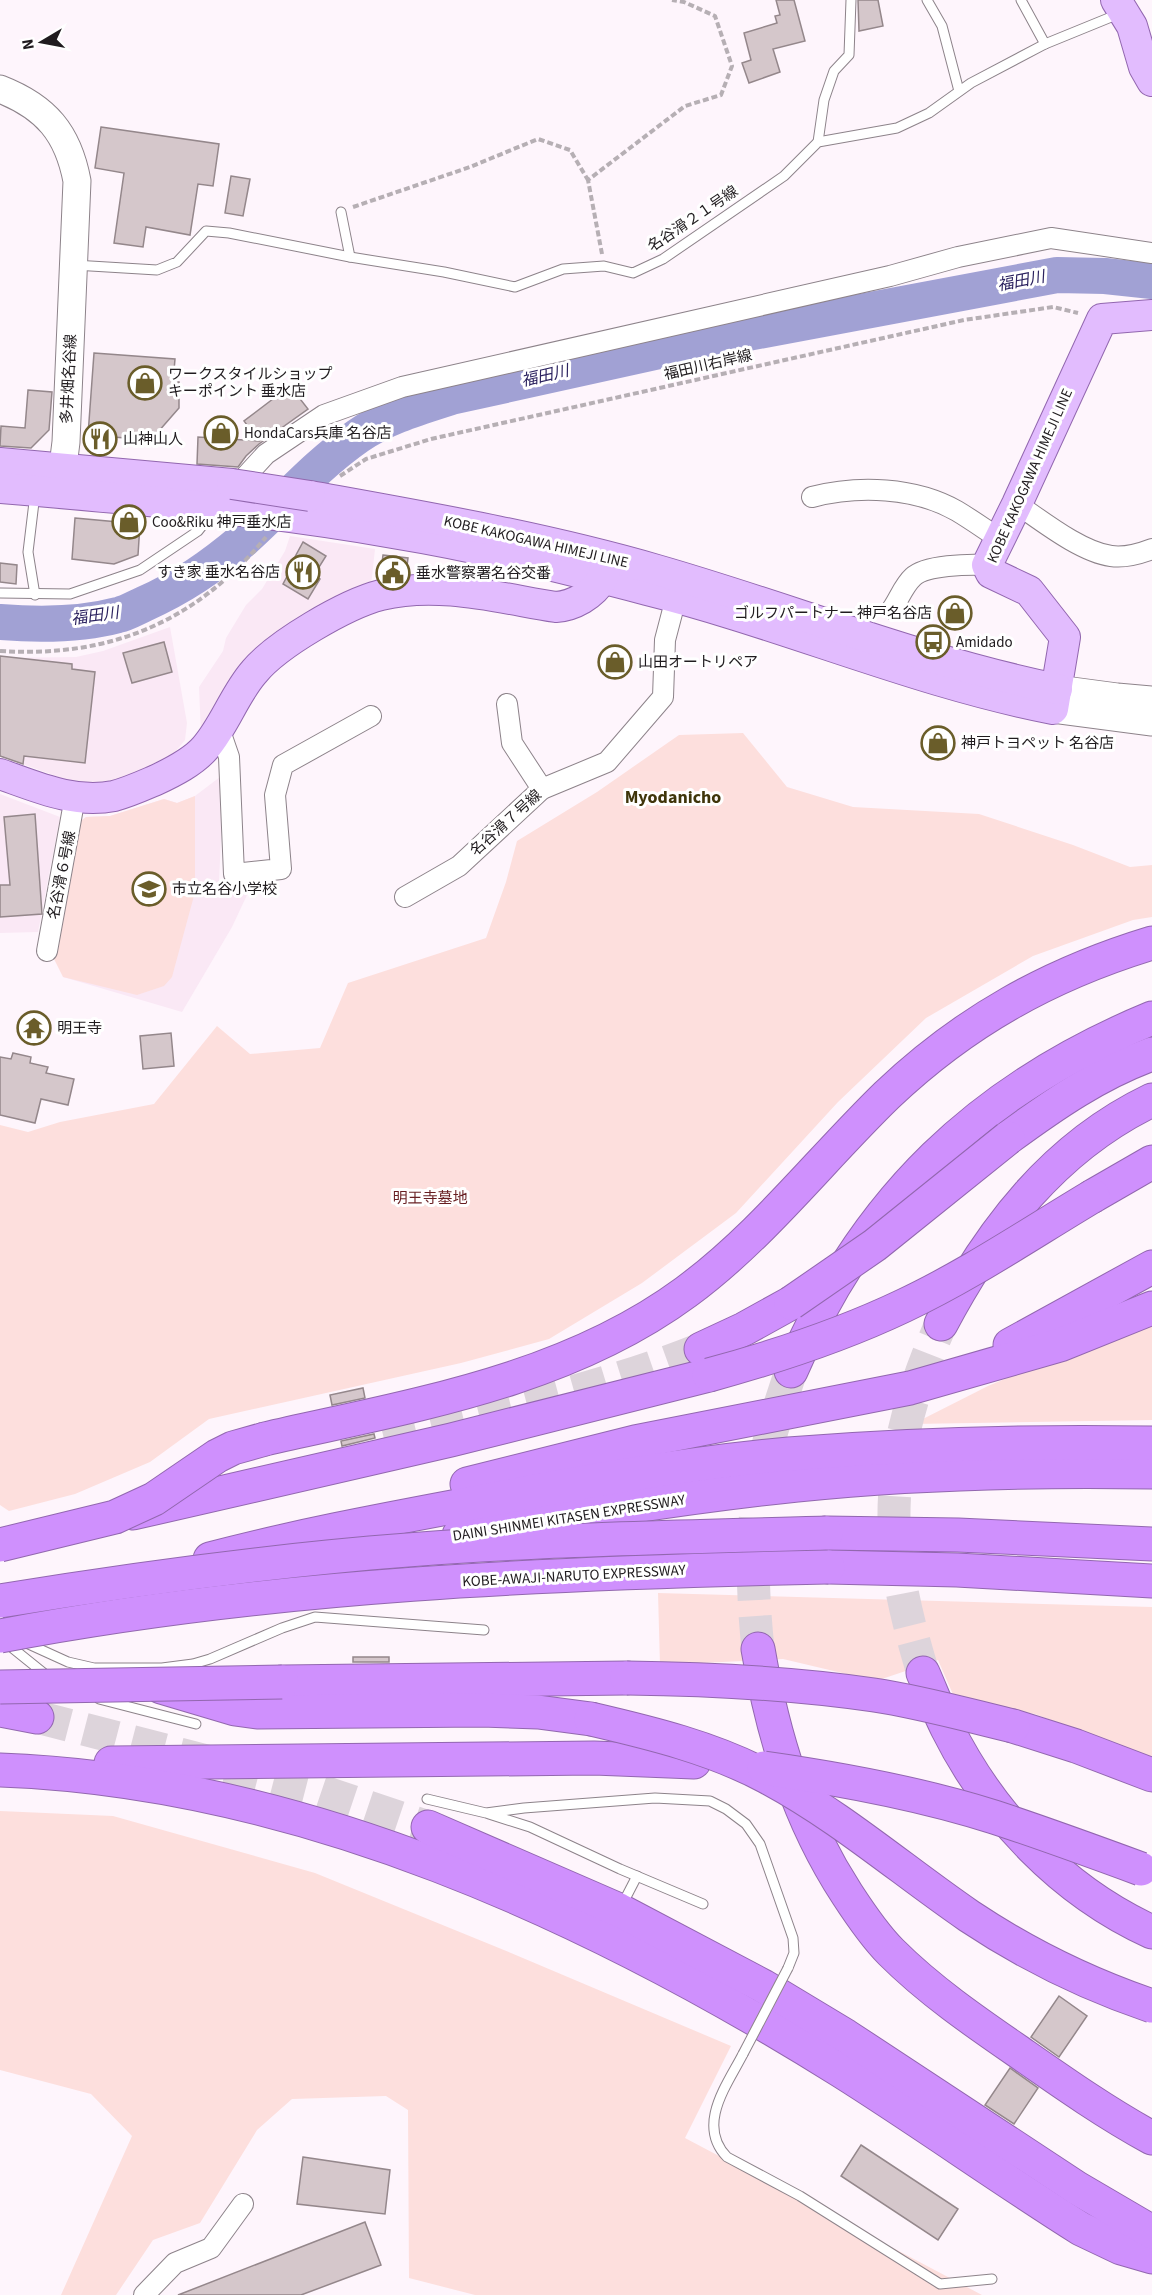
<svg xmlns="http://www.w3.org/2000/svg" width="1152" height="2295" viewBox="0 0 1152 2295" font-family="'Source Sans 3','Noto Sans JP',sans-serif">
<style>
.built{fill:#fae8f5}
.green{fill:#fddfdd}
.lines{fill:none;stroke-linecap:round;stroke-linejoin:round}
.river{stroke:#a1a1d4;stroke-width:36}
.building{fill:#d5c7cb;stroke:#94878b;stroke-width:1.5}
.highway-tunnel{stroke:#ddd4db;stroke-width:33;stroke-dasharray:33 16;stroke-linecap:butt}
.lane-casing{stroke:#8d838a;stroke-width:11}
.street-casing{stroke:#8d838a;stroke-width:22}
.secondary-casing{stroke:#8d838a;stroke-width:29}
.primary-casing{stroke:#9267af;stroke-width:32}
.highway-casing{stroke:#9267af;stroke-width:35}
.path{stroke:#b6afb4;stroke-width:4;stroke-dasharray:6 3;stroke-linecap:butt}
.lane{stroke:#fff;stroke-width:9}
.street{stroke:#fff;stroke-width:20}
.secondary{stroke:#fff;stroke-width:27}
.primary{stroke:#e2bcfe;stroke-width:30}
.highway{stroke:#cf90fd;stroke-width:33}
.lane-bridge-casing{stroke:#8d838a;stroke-width:11;stroke-linecap:butt}
.primary-bridge-casing{stroke:#9267af;stroke-width:32;stroke-linecap:butt}
.highway-bridge-casing{stroke:#9267af;stroke-width:35;stroke-linecap:butt}
.lane-bridge{stroke:#fff;stroke-width:9}
.primary-bridge{stroke:#e2bcfe;stroke-width:30}
.highway-bridge{stroke:#cf90fd;stroke-width:33}
.labels{text-anchor:middle;dominant-baseline:central;stroke-width:6;stroke-linejoin:round;paint-order:stroke}
.street-label{font-size:15px;fill:#201c1f;stroke:#fff}
.poi-label{font-size:15px;fill:#201c1f;stroke:#fff;text-anchor:start}
.park-label{font-size:15px;fill:#671e21;stroke:#fff}
.water-label{font-size:16px;font-style:italic;fill:#2b225f;stroke:#fff}
.quarter-label{font-size:18px;font-weight:bold;fill:#3f350a;stroke:#fff}
</style>
<rect width="100%" height="100%" fill="#fef5fc"/>
<g class="built">
<polygon points="290,536 375,549 371,586 201,735 199,687 223,651 226,638 246,605 262,589 285,551"/>
<polygon points="170,627 187,723 185,740 175,752 152,767 121,781 93,786 73,782 0,756 0,658 76,657 103,651"/>
<polygon points="224,774 219,882 247,895 232,927 182,1012 63,977 86,817 110,816 164,799 177,803 195,796"/>
<polygon points="0,794 60,817 38,932 0,933"/>
</g>
<g class="green">
<polygon points="743,733 787,787 853,807 979,814 1073,845 1130,867 1152,865 1152,917 1133,920 1033,956 926,1018 838,1102 736,1213 642,1283 549,1339 461,1363 209,1419 150,1462 75,1494 9,1511 0,1505 0,1125 28,1132 60,1122 154,1104 217,1026 250,1054 320,1048 348,983 486,938 506,882 517,841 597,792 679,735"/>
<polygon points="195,796 195,892 172,977 164,986 137,995 63,977 53,957 78,823 86,817 110,816 164,799 177,803"/>
<polygon points="1152,1318 1152,1420 913,1424 988,1386"/>
<polygon points="658,1593 1152,1607 1152,1759 1035,1714 955,1699 938,1660 876,1681 783,1659 660,1665"/>
<polygon points="0,1811 113,1816 315,1873 511,1953 731,2046 685,2138 982,2295 475,2295 409,2278 408,2110 386,2096 292,2099 257,2130 200,2223 153,2240 116,2295 61,2295 132,2136 91,2094 0,2070"/>
</g>
<g class="lines">
<path class="river" d="M 0,622 C 38,625 81,625 118,615 C 127,613 135,608 144,604 C 182,587 211,567 243,540 C 282,505 315,466 358,436 C 385,417 420,407 451,397 L 705,341 L 1057,275 L 1105,276 L 1152,281"/>
</g>
<g class="building">
<polygon points="776,0 794,0 805,41 773,49 780,72 749,83 742,63 751,60 744,33 777,23 775,16 780,15"/>
<polygon points="858,0 878,0 883,26 859,31"/>
<polygon points="101,127 219,144 213,186 198,184 190,235 146,227 143,247 114,243 124,173 95,168"/>
<polygon points="231,176 250,179 243,216 225,213"/>
<polygon points="94,353 175,359 173,382 179,382 179,408 151,440 88,435"/>
<polygon points="290,386 308,409 259,444 246,456 238,467 197,464 198,437 259,441 244,421"/>
<polygon points="28,390 52,392 49,430 31,448 0,446 1,426 25,428"/>
<polygon points="75,518 140,524 138,555 114,564 72,559"/>
<polygon points="303,542 326,556 314,575 320,579 308,599 283,584 291,569 289,568"/>
<polygon points="383,555 408,558 406,574 380,578"/>
<polygon points="0,563 17,565 16,584 0,582"/>
<polygon points="164,642 172,672 132,683 123,653"/>
<polygon points="0,656 72,664 72,669 95,672 85,763 24,756 23,764 0,756"/>
<polygon points="35,814 42,914 0,917 0,885 10,885 4,817"/>
<polygon points="171,1033 174,1066 143,1069 140,1036"/>
<polygon points="13,1053 31,1057 30,1063 48,1067 46,1073 74,1079 68,1105 41,1099 35,1123 0,1115 0,1057 11,1059"/>
<polygon points="363,1388 365,1398 332,1405 330,1395"/>
<polygon points="374,1434 375,1438 342,1446 341,1441"/>
<rect x="353" y="1657" width="36" height="5"/>
<polygon points="1059,1996 1087,2016 1059,2057 1031,2037"/>
<polygon points="1010,2068 1038,2088 1014,2124 985,2105"/>
<polygon points="861,2145 958,2209 938,2240 841,2176"/>
<polygon points="303,2157 390,2170 385,2214 297,2204"/>
<polygon points="365,2222 381,2265 301,2295 178,2295"/>
</g>
<g class="lines">
<g class="highway-tunnel">
<path d="M 384,1439 C 491,1413 598,1390 701,1349"/>
<path d="M 758,1649 C 752,1590 750,1531 762,1473 C 768,1438 780,1405 791,1371"/>
<path d="M 923,1673 C 908,1623 895,1572 894,1520 C 893,1452 914,1385 941,1324"/>
<polyline points="37,1717 315,1789 428,1827"/>
</g>
<g class="lane-casing">
<g id="lane">
<polyline points="927,0 942,26 959,91"/>
<polyline points="1021,0 1045,44"/>
<polyline points="818,142 824,100 834,71 849,55 851,0"/>
<polyline points="341,212 350,257"/>
<polyline points="74,265 157,270 177,262 206,231 229,233 350,257 444,272 515,287 563,269 604,266 633,273 663,259 784,176 818,142 897,128 929,113 971,83 1045,44 1121,13"/>
<polyline points="35,494 28,552 35,595"/>
<polyline points="0,593 70,594 140,570 198,531 213,512"/>
<polyline points="5,1642 46,1675"/>
<polyline points="24,1642 68,1662 94,1668 162,1668 193,1664 210,1659 282,1628 315,1617 484,1630"/>
<polyline points="99,1699 196,1724"/>
<polyline points="427,1799 486,1813 524,1808 655,1798 710,1801 726,1809 746,1824 760,1844 793,1938 794,1953 788,1968"/>
<polyline points="489,1814 530,1827 620,1869 703,1904"/>
<polyline points="622,1905 637,1876"/>
<path d="M 743,2054 C 727,2085 696,2125 727,2157 L 800,2196 L 940,2284 L 992,2279"/>
</g>
</g>
<g class="street-casing">
<g id="street">
<polyline points="233,490 266,454 324,415 402,387 890,276 958,257 1051,238 1152,253"/>
<path d="M 812,497 C 858,485 915,487 957,511 C 972,520 986,530 1000,539"/>
<path d="M 1017,504 C 1042,521 1081,552 1111,556 C 1125,558 1139,554 1152,549"/>
<path d="M 892,609 C 899,599 904,585 913,577 C 925,565 969,564 987,565"/>
<polyline points="507,704 512,743 542,789"/>
<polyline points="219,728 229,757 234,874 281,869 275,795 283,765 371,716"/>
<polyline points="405,897 459,866 542,789 607,762 663,697 665,640 676,598"/>
<polyline points="47,951 75,797"/>
<polyline points="144,2295 175,2263 211,2248 243,2204"/>
</g>
</g>
<g class="secondary-casing">
<g id="secondary">
<path d="M 0,89 C 46,107 68,133 77,181 L 66,442 L 60,490"/>
<polyline points="1057,689 1117,697 1152,700"/>
<polyline points="1053,709 1152,722"/>
</g>
</g>
<g class="primary-casing">
<g id="primary">
<polyline points="1116,0 1132,26 1144,67 1152,81"/>
<polyline points="0,463 232,484"/>
<path d="M 0,488 C 132,499 263,510 393,533 C 479,547 563,568 647,590 C 784,624 914,682 1053,709 L 1065,637 L 1029,591 L 991,573 L 987,565 L 1017,504 L 1102,319 L 1152,315"/>
<path d="M 310,496 C 426,517 543,537 657,570 C 790,608 920,661 1057,689"/>
<path d="M 0,774 C 37,787 74,804 114,796 C 129,792 142,786 156,780 C 173,772 193,762 205,748 C 225,725 234,695 254,672 C 277,644 346,604 381,595 C 438,581 499,598 556,607 C 573,606 593,595 602,579 C 604,575 605,568 606,564"/>
</g>
</g>
<g class="highway-casing">
<g id="highway">
<path d="M 1008,1138 C 1053,1105 1099,1073 1152,1054"/>
<polyline points="1093,1196 1152,1162"/>
<path d="M 941,1324 C 991,1230 1054,1147 1152,1100"/>
<polyline points="1010,1345 1152,1267"/>
<polyline points="701,1349 744,1329 791,1303"/>
<path d="M 791,1371 C 865,1199 980,1089 1152,1018"/>
<path d="M 265,1439 C 409,1406 564,1382 686,1292 C 762,1236 819,1161 887,1095 C 965,1021 1050,974 1152,943"/>
<polyline points="467,1484 635,1442 910,1388 1060,1345 1152,1308"/>
<polyline points="133,1513 451,1440 709,1375"/>
<polyline points="826,1533 958,1535 1152,1544"/>
<path d="M 459,1535 C 571,1515 684,1497 797,1485 C 915,1473 1034,1470 1152,1472"/>
<path d="M 210,1559 C 293,1537 378,1521 463,1505 C 570,1484 679,1464 789,1454 C 909,1444 1031,1441 1152,1443"/>
<polyline points="828,1567 957,1570 1152,1581"/>
<path d="M 758,1649 C 773,1736 798,1819 847,1894 C 860,1914 874,1935 891,1952 C 929,1990 974,2021 1019,2052 C 1062,2082 1106,2113 1152,2138"/>
<path d="M 923,1673 C 931,1691 938,1710 947,1728 C 991,1816 1062,1891 1152,1932"/>
<polyline points="282,1682 627,1678"/>
<polyline points="161,1687 235,1709 257,1712 482,1710 538,1712 591,1719"/>
<polyline points="0,1710 37,1717"/>
<polyline points="1013,1726 1076,1746 1152,1775"/>
<polyline points="111,1763 594,1758 694,1762"/>
<path d="M 0,1770 C 300,1781 590,1914 841,2071 C 922,2122 1000,2178 1081,2229 L 1121,2248 L 1152,2257"/>
<polyline points="428,1827 619,1910 763,1986 846,2036 1077,2188 1152,2232"/>
</g>
</g>
<g class="path">
<polyline points="353,207 470,167 538,139 570,150 588,180"/>
<polyline points="602,254 588,180 685,106 721,95 732,66 715,16 684,2 672,0"/>
<polyline points="340,476 366,459 431,439 964,320 1053,307 1078,313"/>
<path d="M 0,651 C 110,658 196,622 266,537"/>
</g>
<use href="#lane" class="lane"/>
<use href="#street" class="street"/>
<use href="#secondary" class="secondary"/>
<use href="#primary" class="primary"/>
<use href="#highway" class="highway"/>
<g class="lane-bridge-casing">
<polyline id="lane-bridge" points="743,2054 788,1968"/>
</g>
<g class="primary-bridge-casing">
<polyline id="primary-bridge" points="232,484 310,496"/>
</g>
<g class="highway-bridge-casing">
<g id="highway-bridge">
<polyline points="791,1303 875,1245 1008,1138"/>
<path d="M 709,1375 C 775,1357 840,1336 903,1306 C 969,1275 1031,1233 1093,1196"/>
<polyline points="0,1545 115,1517 154,1499 217,1456 233,1448 265,1439"/>
<path d="M 0,1601 C 109,1583 218,1568 328,1557 C 493,1540 660,1538 826,1533"/>
<path d="M 0,1636 C 272,1584 552,1573 828,1567"/>
<path d="M 627,1678 C 710,1679 792,1683 874,1695 C 921,1702 967,1715 1013,1726"/>
<polyline points="0,1687 282,1682"/>
<path d="M 591,1719 C 651,1733 713,1748 767,1777 C 840,1816 902,1870 969,1916 C 1026,1954 1087,1984 1152,2006"/>
<path d="M 764,1768 C 842,1779 919,1793 994,1817 C 1043,1833 1092,1851 1141,1869"/>
</g>
</g>
<use href="#lane-bridge" class="lane-bridge"/>
<use href="#primary-bridge" class="primary-bridge"/>
<use href="#highway-bridge" class="highway-bridge"/>
</g>
<defs>
<g id="shop-ring" transform="scale(1.725)"><circle r="9.5" fill="#fff" stroke="#6a5d2a" stroke-width="1.5"/><path d="M-5-2.5h2.3a2.7 3.5 0 0 1 5.4 0H5L5.5 6h-11ZM-1.5-2.5h3a1.5 2.3 0 0 0-3 0Z" fill="#6a5d2a"/></g>
<g id="restaurant-ring" transform="scale(1.725)"><circle r="9.5" fill="#fff" stroke="#6a5d2a" stroke-width="1.5"/><path d="M-5-6h1v4h1v-4h1v4h1v-4h1v5L-1.5 .5V6h-2V.5L-5-1ZM5-6V6H3V1.5H1.5Q1.5-4 5-6Z" fill="#6a5d2a"/></g>
<g id="civic-ring" transform="scale(1.725)"><circle r="9.5" fill="#fff" stroke="#6a5d2a" stroke-width="1.5"/><path d="M-.6-6.5H3V-4.5H.6V-3L4-1V1h2V6H-6V1h2V-1L-.6-3ZM-1.2 2.5V6h2.4V2.5Z" fill="#6a5d2a"/></g>
<g id="bus-ring" transform="scale(1.725)"><circle r="9.5" fill="#fff" stroke="#6a5d2a" stroke-width="1.5"/><path d="M-5-6H5V4H4V6H2V4H-2V6H-4V4H-5ZM-3.5-4V0h7V-4ZM-3.5 1.2v1.5H-2V1.2ZM2 1.2v1.5H3.5V1.2Z" fill="#6a5d2a"/></g>
<g id="school-ring" transform="scale(1.725)"><circle r="9.5" fill="#fff" stroke="#6a5d2a" stroke-width="1.5"/><path d="M0-5L7-2L0 1L-7-2ZM-4 1L0 2.5L4 1V4Q0 6-4 4Z" fill="#6a5d2a"/></g>
<g id="temple-ring" transform="scale(1.725)"><circle r="9.5" fill="#fff" stroke="#6a5d2a" stroke-width="1.5"/><path d="M0-6L5-2H3V0L6.5 2.5H4V6H1.5V3h-3V6H-4V2.5H-6.5L-3 0V-2H-5Z" fill="#6a5d2a"/></g>
</defs>
<g fill-rule="evenodd">
<use href="#shop-ring" x="145" y="383"/>
<use href="#shop-ring" x="221" y="433"/>
<use href="#restaurant-ring" x="100" y="439"/>
<use href="#shop-ring" x="129" y="522"/>
<use href="#restaurant-ring" x="303" y="572"/>
<use href="#civic-ring" x="393" y="573"/>
<use href="#shop-ring" x="955" y="613"/>
<use href="#bus-ring" x="933" y="642"/>
<use href="#shop-ring" x="615" y="662"/>
<use href="#shop-ring" x="938" y="743"/>
<use href="#school-ring" x="149" y="889"/>
<use href="#temple-ring" x="34" y="1028"/>
</g>
<g class="labels">
<g class="street-label">
<text transform="translate(693 219) rotate(-34)">名谷滑２１号線</text>
<text transform="translate(708 365) rotate(-13)">福田川右岸線</text>
<text transform="translate(69 379) rotate(-87)">多井畑名谷線</text>
<text transform="translate(1030 476) rotate(-66)">KOBE KAKOGAWA HIMEJI LINE</text>
<text transform="translate(536 542) rotate(13)">KOBE KAKOGAWA HIMEJI LINE</text>
<text transform="translate(506 823) rotate(-42)">名谷滑７号線</text>
<text transform="translate(62 875) rotate(-79)">名谷滑６号線</text>
<text transform="translate(569 1518) rotate(-9)">DAINI SHINMEI KITASEN EXPRESSWAY</text>
<text transform="translate(574 1576) rotate(-3)">KOBE-AWAJI-NARUTO EXPRESSWAY</text>
</g>
<g class="poi-label">
<text x="168" y="374">ワークスタイルショップ<tspan x="168" dy="17">キーポイント 垂水店</tspan></text>
<text x="244" y="433">HondaCars兵庫 名谷店</text>
<text x="123" y="439">山神山人</text>
<text x="152" y="522">Coo&amp;Riku 神戸垂水店</text>
<text x="280" y="572" text-anchor="end">すき家 垂水名谷店</text>
<text x="416" y="573">垂水警察署名谷交番</text>
<text x="932" y="613" text-anchor="end">ゴルフパートナー 神戸名谷店</text>
<text x="956" y="642">Amidado</text>
<text x="638" y="662">山田オートリペア</text>
<text x="961" y="743">神戸トヨペット 名谷店</text>
<text x="172" y="889">市立名谷小学校</text>
<text x="57" y="1028">明王寺</text>
</g>
<g class="park-label">
<text x="430" y="1198">明王寺墓地</text>
</g>
<g class="water-label">
<text transform="translate(1021 281) rotate(-11)">福田川</text>
<text transform="translate(545 376) rotate(-13)">福田川</text>
<text transform="translate(95 616) rotate(-8)">福田川</text>
</g>
<g class="quarter-label">
<text x="673" y="797">Myodanicho</text>
</g>
</g>
<g transform="translate(42 42) rotate(260)" stroke="#ffffff" stroke-width="4.5" paint-order="stroke">
<path d="M0-4.5L10 22L0 15L-10 22Z" fill="#201c1f"/>
<text y="-9" font-size="16" font-weight="bold" text-anchor="middle" fill="#201c1f">N</text>
</g>
</svg>
